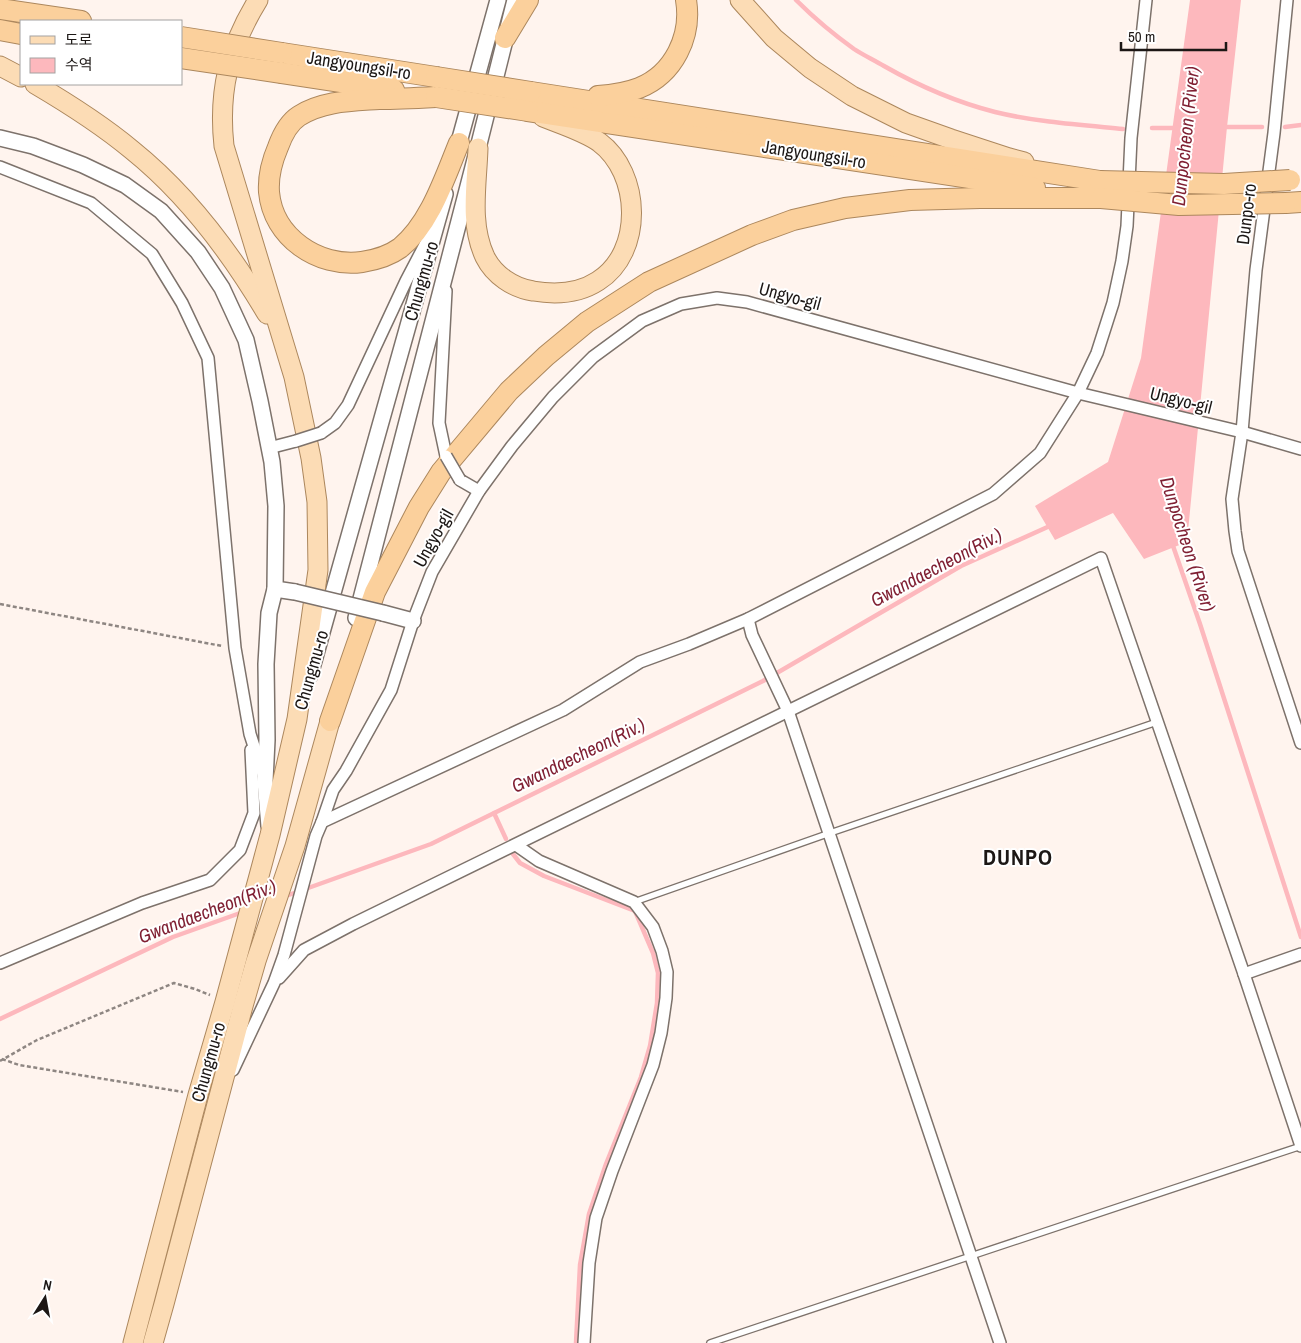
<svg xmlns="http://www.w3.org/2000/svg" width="1301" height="1343" viewBox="0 0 1301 1343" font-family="'Archivo Narrow','Noto Sans KR',sans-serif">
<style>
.water{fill:#fdb8bd}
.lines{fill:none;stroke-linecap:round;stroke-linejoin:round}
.stream{stroke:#fdb8bd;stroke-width:4.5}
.service-casing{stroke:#7d726b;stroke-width:8}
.minor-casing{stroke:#7d726b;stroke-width:14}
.tertiary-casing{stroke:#7d726b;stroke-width:18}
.primary-casing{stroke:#ac875d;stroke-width:21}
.trunk-casing{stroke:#ac875d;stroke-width:22}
.path{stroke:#8e8682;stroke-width:2.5;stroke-dasharray:4 2.5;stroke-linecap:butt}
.service{stroke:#fff;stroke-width:5.5}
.minor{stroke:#fff;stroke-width:11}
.tertiary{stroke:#fff;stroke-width:15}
.primary{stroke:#fcdcb5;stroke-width:19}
.trunk{stroke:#fbd09c;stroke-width:20}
.minor-bridge-casing{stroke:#7d726b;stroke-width:14;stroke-linecap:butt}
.tertiary-bridge-casing{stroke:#7d726b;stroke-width:18;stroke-linecap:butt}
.trunk-bridge-casing{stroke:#ac875d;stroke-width:22;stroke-linecap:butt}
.minor-bridge{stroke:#fff;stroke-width:11}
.tertiary-bridge{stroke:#fff;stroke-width:15}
.trunk-bridge{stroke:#fbd09c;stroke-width:20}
.labels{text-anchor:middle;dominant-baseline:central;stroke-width:4;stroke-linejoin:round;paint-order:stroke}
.street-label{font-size:18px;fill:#1c1715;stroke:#fff}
.water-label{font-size:19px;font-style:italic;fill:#7f1f32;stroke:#fff}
.district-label{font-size:22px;font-weight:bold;letter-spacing:1px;fill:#1c1715;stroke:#fff}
</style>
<rect width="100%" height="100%" fill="#fff4ee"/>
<polygon class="water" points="1190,0 1241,0 1227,127 1187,542 1144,559 1113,513 1055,540 1035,506 1108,462 1141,358"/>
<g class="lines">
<g class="stream">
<path d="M 796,0 C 814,18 833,34 854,49 C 863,55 874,60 884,66 C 919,86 956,102 995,112 C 1036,122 1081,125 1123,129"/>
<polyline points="1223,127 1262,127"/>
<polyline points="1285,127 1301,125"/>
<polyline points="1152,128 1178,128"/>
<polyline points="1172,543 1200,624 1301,937"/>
<polyline points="494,813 506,839"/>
<polyline points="513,854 520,863 544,876 635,911 653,953 658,973 657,1003 650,1046 641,1077 606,1164 589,1214 580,1265 576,1343"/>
<polyline points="283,897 431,844 763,681 961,566 1052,525"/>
<polyline points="0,1019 173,937 243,912"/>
</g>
<g class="service-casing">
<g id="service">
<polyline points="634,902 830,833 1157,722"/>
<polyline points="710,1343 1301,1146"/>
</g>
</g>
<g class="minor-casing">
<g id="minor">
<polyline points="1287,0 1274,133 1256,270 1242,432 1232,499 1235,531 1238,551 1301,743"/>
<polyline points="0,167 91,203 152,254 182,303 208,358 235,648 250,734 263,774"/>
<polyline points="446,291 439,423 446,456"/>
<polyline points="321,433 335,423 348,405 406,281 428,239"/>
<polyline points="269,448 296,441"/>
<polyline points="460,480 479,491"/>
<polyline points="748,619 752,635 788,711 1000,1343"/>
<polyline points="322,822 563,710 640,662 689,644 748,619 993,494 1040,453 1078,393 1097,353 1113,303 1122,261 1127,226 1131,138 1146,0"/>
<polyline points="516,845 539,861 634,902 653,927 662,951 667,972 666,998 661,1033 653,1065 612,1171 596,1218 589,1263 584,1343"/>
<polyline points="0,963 142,903 210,880 240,850 254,813 251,750"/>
<polyline points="1244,974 1301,954"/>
<polyline points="279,978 304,950 353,924 1101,558 1244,974 1301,1146"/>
<polyline points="233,1070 274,983 284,955 316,836 322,822 333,790 346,771 391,690 413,621 432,572 479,491 512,446 553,397 593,357 642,321 681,304 717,298 747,302 1078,393 1242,432 1301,449"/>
</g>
</g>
<g class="tertiary-casing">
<g id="tertiary">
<polyline points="0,138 33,146 83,165 125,185 161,211 198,252 222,288 246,340 260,401 272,462 276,506 275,589 295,592"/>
<polyline points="456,153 498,0"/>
<polyline points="383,613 413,621"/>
<polyline points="356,618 478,148 515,0"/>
<polyline points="310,675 445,194"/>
<polyline points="269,826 265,781 267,740 266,664 269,613 275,589"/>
</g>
</g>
<g class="primary-casing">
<g id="primary">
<polyline points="740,0 774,38 810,68 852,96 906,123 951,139 1009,158 1024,162"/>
<polyline points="0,66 21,77"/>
<path d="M 35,84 C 69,104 102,125 132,150 C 188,195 231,253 267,314"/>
<path d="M 478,148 C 477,184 469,223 485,257 C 494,275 513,288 533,291 C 556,295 578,294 598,281 C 644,252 641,173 599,142 C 583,131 560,124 543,117"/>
<path d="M 133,1343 L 198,1095 L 225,1002 L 270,835 L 297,719 L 318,570 L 317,502 L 311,458 L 294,377 L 224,146 C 218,91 229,47 258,0"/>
<polyline points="153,1343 164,1304 243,1006 256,961 295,846 330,721"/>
</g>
</g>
<g class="trunk-casing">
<g id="trunk">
<polyline points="0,9 81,21"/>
<polyline points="0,30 21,34"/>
<polyline points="505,38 528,0"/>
<polyline points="282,53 436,77"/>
<polyline points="282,73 394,90"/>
<polyline points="531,92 1100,181"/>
<path d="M 598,96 C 612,95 626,93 639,88 C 674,74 692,36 686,0"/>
<path d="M 436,97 C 417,98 398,99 379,99 C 351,101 323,101 299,116 C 288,123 282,136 278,147 C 272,161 268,177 269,192 C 273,237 318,268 362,262 C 375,260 389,256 400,248 C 430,224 445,177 459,143"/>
<polyline points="528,111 1035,188"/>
<polyline points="1286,203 1301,202"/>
<polyline points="330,721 375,592 419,507 441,472 509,391 546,356 587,322 649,282 752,235 793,220 845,208 910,200 980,198 1101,198"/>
</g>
</g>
<g class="path">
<polyline points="0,604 222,646"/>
<polyline points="2,1059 19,1065 183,1092"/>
<polyline points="0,1061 37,1040 174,983 195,989 210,995"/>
</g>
<use href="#service" class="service"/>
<use href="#minor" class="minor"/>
<use href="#tertiary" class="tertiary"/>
<use href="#primary" class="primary"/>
<use href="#trunk" class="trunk"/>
<g class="minor-bridge-casing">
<g id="minor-bridge">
<polyline points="296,441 321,433"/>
<polyline points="446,456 460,480"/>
</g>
</g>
<g class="tertiary-bridge-casing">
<polyline id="tertiary-bridge" points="295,592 383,613"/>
</g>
<g class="trunk-bridge-casing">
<g id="trunk-bridge">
<polyline points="181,37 282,53"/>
<polyline points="181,58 282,73"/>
<polyline points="436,77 531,92"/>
<polyline points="436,97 528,111"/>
<polyline points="1100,181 1224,184 1290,180"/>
<polyline points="1101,198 1179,205 1286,203"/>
</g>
</g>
<use href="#minor-bridge" class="minor-bridge"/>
<use href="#tertiary-bridge" class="tertiary-bridge"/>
<use href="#trunk-bridge" class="trunk-bridge"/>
</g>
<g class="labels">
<g class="street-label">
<text transform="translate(359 65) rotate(9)">Jangyoungsil-ro</text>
<text transform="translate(814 154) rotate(9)">Jangyoungsil-ro</text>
<text transform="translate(1246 214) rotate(-83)">Dunpo-ro</text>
<text transform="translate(421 281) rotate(-74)">Chungmu-ro</text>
<text transform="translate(790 296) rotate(15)">Ungyo-gil</text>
<text transform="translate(1181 400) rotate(14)">Ungyo-gil</text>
<text transform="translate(433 538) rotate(-61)">Ungyo-gil</text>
<text transform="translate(311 670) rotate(-74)">Chungmu-ro</text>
<text transform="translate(208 1062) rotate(-74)">Chungmu-ro</text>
</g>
<g class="water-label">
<text transform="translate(1185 136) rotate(-84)">Dunpocheon (River)</text>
<text transform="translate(1188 544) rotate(72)">Dunpocheon (River)</text>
<text transform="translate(936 567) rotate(-28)">Gwandaecheon(Riv.)</text>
<text transform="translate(578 755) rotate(-26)">Gwandaecheon(Riv.)</text>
<text transform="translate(207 911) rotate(-21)">Gwandaecheon(Riv.)</text>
</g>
<g class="district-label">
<text x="1018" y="857">DUNPO</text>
</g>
</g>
<rect x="20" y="20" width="162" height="65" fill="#ffffff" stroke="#a4a2a1"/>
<rect x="30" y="36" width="25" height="8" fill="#fcdcb5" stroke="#a4a2a1"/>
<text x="65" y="45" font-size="15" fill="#1c1715">도로</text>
<rect x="30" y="58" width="25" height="15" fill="#fdb8bd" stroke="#a4a2a1"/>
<text x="65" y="70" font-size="15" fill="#1c1715">수역</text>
<g transform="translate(45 1298) rotate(11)" stroke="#ffffff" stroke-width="4" paint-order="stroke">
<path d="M0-4L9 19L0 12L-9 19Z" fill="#1c1715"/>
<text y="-8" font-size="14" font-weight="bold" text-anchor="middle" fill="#1c1715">N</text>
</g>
<path d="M1121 42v8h105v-8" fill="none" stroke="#1c1715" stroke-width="2.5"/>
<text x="1128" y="42" font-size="15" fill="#1c1715" stroke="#ffffff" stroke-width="4" paint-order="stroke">50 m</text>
</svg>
